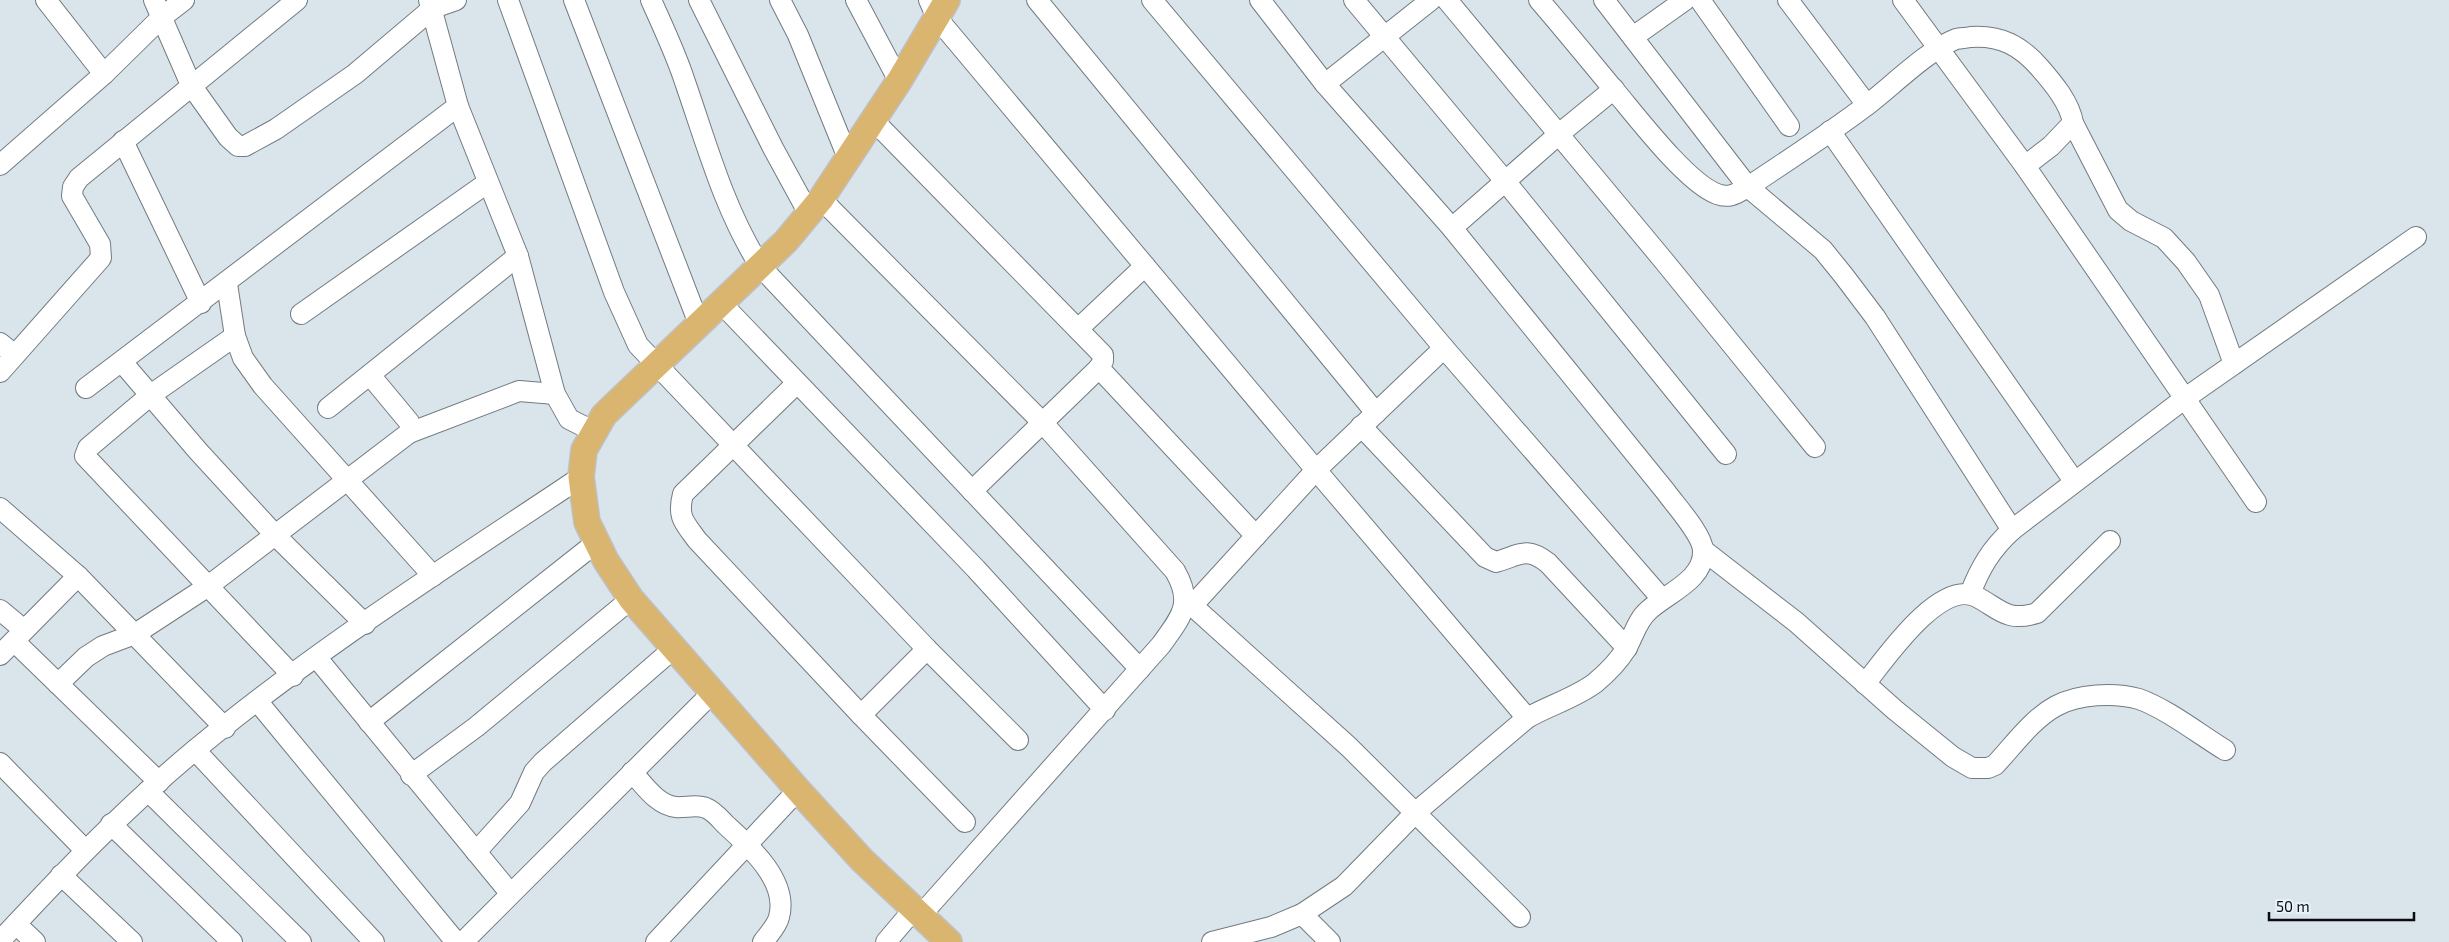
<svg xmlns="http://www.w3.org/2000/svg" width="2449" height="942" viewBox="0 0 2449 942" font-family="'Exo 2',sans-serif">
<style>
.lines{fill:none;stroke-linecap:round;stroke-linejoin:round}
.minor-casing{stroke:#727b81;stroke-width:22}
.major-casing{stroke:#bfc0c1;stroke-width:28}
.minor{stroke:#fff;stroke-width:20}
.major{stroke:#dab570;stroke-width:25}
</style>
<rect width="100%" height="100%" fill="#dae4eb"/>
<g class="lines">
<g class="minor-casing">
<g id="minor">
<polyline points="46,0 104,74"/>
<polyline points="154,0 191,85 228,137 238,146 245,146 276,129 355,74 433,8 456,0"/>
<polyline points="429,0 458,106 518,256 555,394 569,419 595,432"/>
<polyline points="508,0 614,292 638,345 927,649 1018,740"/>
<polyline points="574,0 699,324"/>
<path d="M 651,0 C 663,27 676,54 685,82 C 707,145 724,209 760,266 L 1140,669"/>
<polyline points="699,0 773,148 809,214"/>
<polyline points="780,0 798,35 848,158"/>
<polyline points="856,0 899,81"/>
<polyline points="929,0 937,18 1316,470 1527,718"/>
<polyline points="1037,0 1376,413"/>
<polyline points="1152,0 1444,348 1662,599"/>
<polyline points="1354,0 1505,181 1726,454"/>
<polyline points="1447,0 1664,261 1815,447"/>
<path d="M 1539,0 C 1565,30 1590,61 1615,91 C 1637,117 1687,183 1717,194 C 1730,199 1737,193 1748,187 C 1788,160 1829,134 1867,105 C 1892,86 1928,50 1956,39 C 1961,38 1966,38 1971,37 C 2001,35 2021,46 2040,68 C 2053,83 2070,103 2073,123 L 2051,146 L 2025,166"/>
<polyline points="1604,0 1748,187 1823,250 1844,276 1875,317 2012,530"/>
<polyline points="1700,0 1789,126"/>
<polyline points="1788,0 1867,105"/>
<polyline points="1903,0 2025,166 2256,502"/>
<polyline points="1633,37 1685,0"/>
<polyline points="1325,84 1431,0"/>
<polyline points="874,121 1103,355 1103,361 1099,368 1256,536"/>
<polyline points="2073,123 2118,210 2131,221 2164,238 2186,262 2209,295 2234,364"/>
<polyline points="1830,131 2074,481"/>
<polyline points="123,141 201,303"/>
<polyline points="0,165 104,74 162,17 184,0"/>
<path d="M 821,199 L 1042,422 L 1175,571 C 1194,604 1181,617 1161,645 L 921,915"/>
<polyline points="1452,228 1559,134 1614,89"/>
<polyline points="227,284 235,336 243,358 263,386 433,576"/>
<polyline points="722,304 976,569 1105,710"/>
<polyline points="301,314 487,183"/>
<polyline points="1078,329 1145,266"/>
<polyline points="235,336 152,394 88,448 85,456 293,676"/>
<polyline points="0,343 15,355"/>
<polyline points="122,362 198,451 276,536 365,624"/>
<polyline points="0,372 101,258 100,244 72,196 73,187 79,178 297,0"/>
<path d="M 797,383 L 683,494 C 677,517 684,522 697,540 L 861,715 L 965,822"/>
<polyline points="86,388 458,106"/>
<polyline points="328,408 518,256"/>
<path d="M 1361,426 L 1485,557 L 1496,562 C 1520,555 1526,546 1548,563 L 1627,648"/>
<polyline points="409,433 519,391 555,394"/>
<polyline points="972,491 1099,368"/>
<polyline points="0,508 78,576 225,728"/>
<path d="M 1703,550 L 1796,622 L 1895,710 L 1953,757 L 1972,768 L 1988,768 L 1995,765 C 2013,746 2032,719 2056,706 C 2078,694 2114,692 2139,699 C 2167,709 2199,734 2225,750"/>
<path d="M 1970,594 C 1980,568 1991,549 2012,530 L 2184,399 L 2416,237"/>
<polyline points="1186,600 1349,747 1520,917"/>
<polyline points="1192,606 1316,470 1444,348"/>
<polyline points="0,610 24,630"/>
<polyline points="14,641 159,782"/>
<polyline points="0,655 78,576"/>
<polyline points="317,658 510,893"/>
<polyline points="58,684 86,657 103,646 135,634 207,587 409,433 411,430 409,422 370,375"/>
<path d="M 1865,684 C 1885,659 1940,578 1977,597 C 2001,610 2007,622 2037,613 L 2110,541"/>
<polyline points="258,702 456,942"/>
<polyline points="861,715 927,649"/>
<polyline points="369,722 597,542"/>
<polyline points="195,750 374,942"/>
<polyline points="0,763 85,850"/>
<path d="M 632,772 C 644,785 657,805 676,807 C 685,808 697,804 706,808 C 714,811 720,819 726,825 C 749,846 789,881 779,917 C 777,926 768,935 763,942"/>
<polyline points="411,775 476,727 631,599"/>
<polyline points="148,791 301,942"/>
<polyline points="111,824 232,942"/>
<polyline points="476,852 520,803 534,772 543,762 673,649"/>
<polyline points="61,875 132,942"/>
<polyline points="1302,914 1330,942"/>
<polyline points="16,924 35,942"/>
<path d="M 0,941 C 62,874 124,809 195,750 C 315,650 451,564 581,477"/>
<polyline points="463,942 712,693"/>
<polyline points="656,942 798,790"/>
<polyline points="886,942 914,909"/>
<path d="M 1212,942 L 1271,927 L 1302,914 L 1344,886 L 1415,813 L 1527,718 C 1550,705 1575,698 1595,683 C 1607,673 1618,662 1626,649 C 1634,635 1637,620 1649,610 C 1667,593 1705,580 1703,550 C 1702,534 1676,506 1666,492 L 1452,228 L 1325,84 L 1260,0"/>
</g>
</g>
<g class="major-casing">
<polyline id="major" points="947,0 899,81 821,199 786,241 604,415 584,450 581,477 587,522 606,561 631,599 798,790 862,860 949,942"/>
</g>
<use href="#minor" class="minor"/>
<use href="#major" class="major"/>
</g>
<path d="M2269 912v8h145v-8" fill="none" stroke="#0a0d10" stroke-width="2.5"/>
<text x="2276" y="912" font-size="15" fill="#0a0d10" stroke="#e7f1f9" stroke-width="4" paint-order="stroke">50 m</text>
</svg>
